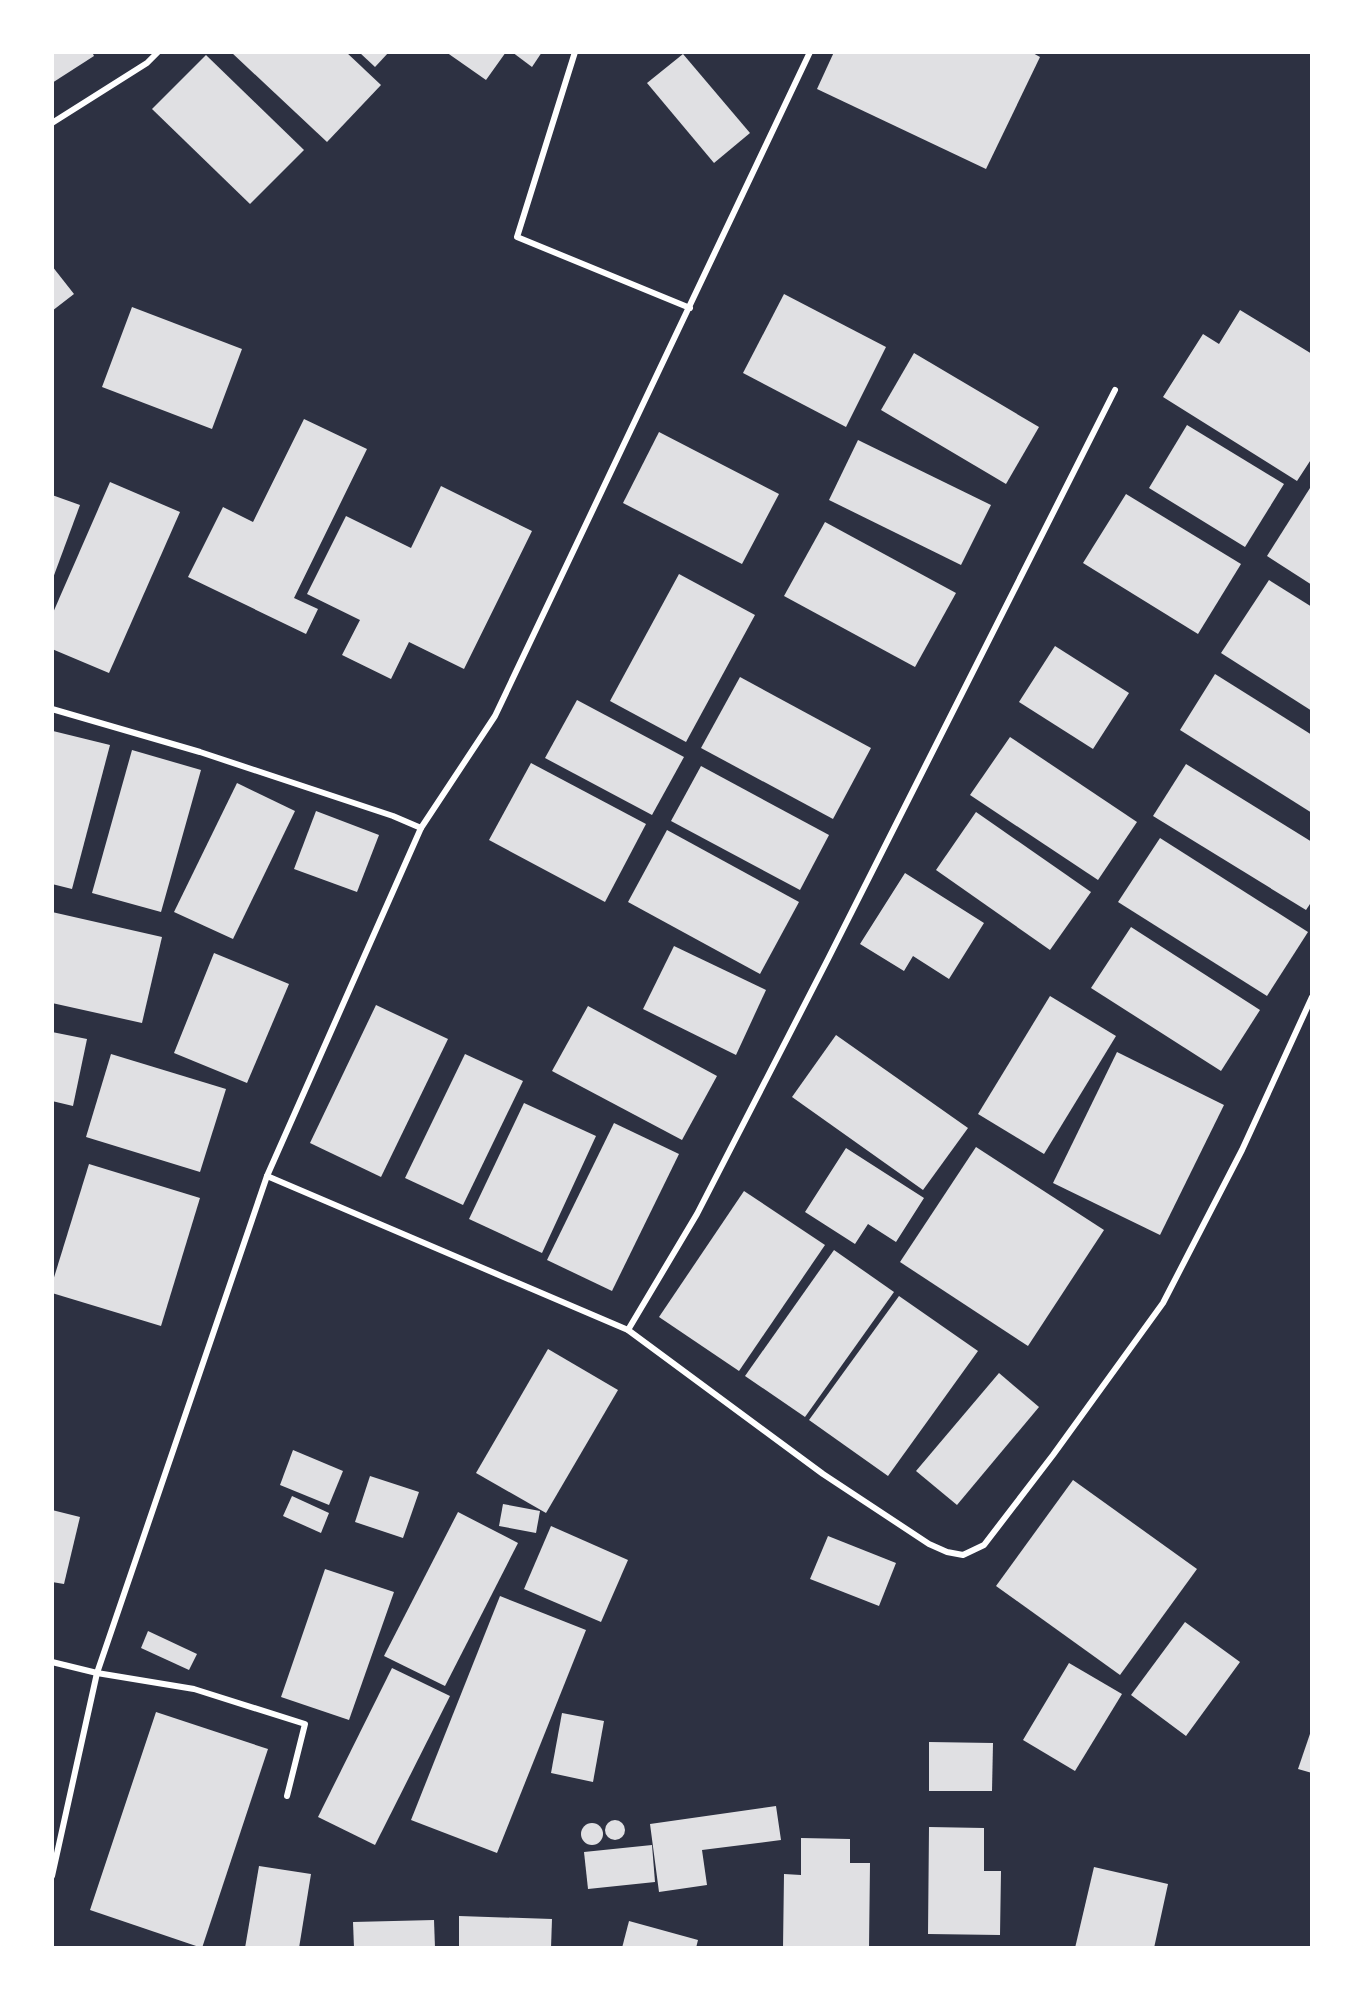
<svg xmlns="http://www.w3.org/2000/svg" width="1364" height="2000" viewBox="0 0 1364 2000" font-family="'Alegreya Sans',sans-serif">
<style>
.building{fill:#e0e0e3}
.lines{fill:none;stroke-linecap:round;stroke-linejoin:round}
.minor{stroke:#fff;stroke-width:6}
</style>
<rect width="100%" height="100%" fill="#2d3142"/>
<g class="building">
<polygon points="52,52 92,52 94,56 52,83"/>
<polygon points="231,52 346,52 381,85 327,142"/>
<polygon points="359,52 389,52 375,67"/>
<polygon points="446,52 506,52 486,80"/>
<polygon points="512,52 542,52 532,67"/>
<polygon points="834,52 1031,52 1040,57 986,169 817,89"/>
<polygon points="683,54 750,133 714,163 647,83"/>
<polygon points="206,55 304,150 250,204 152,109"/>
<polygon points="52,266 74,294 52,311"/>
<polygon points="784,294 886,347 846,427 743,373"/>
<polygon points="132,307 242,349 212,429 102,387"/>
<polygon points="1240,310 1312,354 1312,458 1297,481 1163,397 1203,334 1219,344"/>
<polygon points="914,353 1039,427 1006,484 881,410"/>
<polygon points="304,419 367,449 294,598 318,609 306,634 188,577 223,507 253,522"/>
<polygon points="1187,425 1284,484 1245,547 1149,488"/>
<polygon points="659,432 779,494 742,564 623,503"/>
<polygon points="858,440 991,505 961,565 829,500"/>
<polygon points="110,482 180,512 109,673 52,649 52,615"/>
<polygon points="441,486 532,531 464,669 409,642 391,679 342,655 360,620 307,594 346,516 411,548"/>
<polygon points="1310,488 1312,489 1312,585 1267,556"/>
<polygon points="1126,494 1241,564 1198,634 1083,563"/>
<polygon points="52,495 80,505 53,578 52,578"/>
<polygon points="825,522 956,593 915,667 784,596"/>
<polygon points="679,574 755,615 686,742 610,701"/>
<polygon points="1269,580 1312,607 1312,711 1221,653"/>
<polygon points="1055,646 1129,693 1093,749 1019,702"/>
<polygon points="1215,674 1312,735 1312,813 1180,730"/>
<polygon points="740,677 871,748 833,819 701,748"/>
<polygon points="577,700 684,757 652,815 545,758"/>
<polygon points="53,731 110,745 72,889 52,884"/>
<polygon points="1010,737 1137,822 1098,880 970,795"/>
<polygon points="132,750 201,770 161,912 92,893"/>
<polygon points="531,763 646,824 605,902 489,840"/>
<polygon points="1186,764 1312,842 1312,901 1306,910 1153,816"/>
<polygon points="701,766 829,835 800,890 671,821"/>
<polygon points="237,783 295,811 233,939 174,912"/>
<polygon points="316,811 379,835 357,892 294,869"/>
<polygon points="976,812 1091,892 1050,950 936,870"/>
<polygon points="667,830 799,902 760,974 628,902"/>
<polygon points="1160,838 1308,932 1267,996 1118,902"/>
<polygon points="905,873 984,923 949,979 913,956 904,971 860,944"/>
<polygon points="52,912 162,937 142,1023 52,1003"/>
<polygon points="1131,927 1260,1010 1221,1071 1091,988"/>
<polygon points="674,946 766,990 736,1055 643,1009"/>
<polygon points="214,953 289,984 247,1083 174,1053"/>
<polygon points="1050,996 1116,1036 1044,1154 978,1114"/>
<polygon points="376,1005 448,1039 381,1177 310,1143"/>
<polygon points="588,1006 717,1076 682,1140 552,1071"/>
<polygon points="52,1032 87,1039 73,1106 52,1101"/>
<polygon points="836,1035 968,1128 923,1190 792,1097"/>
<polygon points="1117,1052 1224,1105 1160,1235 1053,1183"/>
<polygon points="111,1054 226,1089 200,1172 86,1137"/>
<polygon points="465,1054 523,1081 463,1205 405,1178"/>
<polygon points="524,1103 596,1136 542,1253 469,1219"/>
<polygon points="614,1123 679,1154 612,1291 547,1260"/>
<polygon points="976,1147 1104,1230 1028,1346 900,1262"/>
<polygon points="846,1148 924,1198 896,1242 868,1224 855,1244 805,1212"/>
<polygon points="89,1164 200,1198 161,1326 52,1293 52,1284"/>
<polygon points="744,1191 825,1245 739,1371 659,1317"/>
<polygon points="834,1250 894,1292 805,1417 745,1376"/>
<polygon points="899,1296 978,1351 888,1476 809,1420"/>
<polygon points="548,1349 618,1390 546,1513 476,1473"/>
<polygon points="999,1373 1039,1407 957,1505 916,1471"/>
<polygon points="293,1450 343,1471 329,1505 280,1485"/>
<polygon points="370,1476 419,1492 403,1538 355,1522"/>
<polygon points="1073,1480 1197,1569 1120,1675 996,1586"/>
<polygon points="292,1496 329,1513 321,1533 283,1516"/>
<polygon points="503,1504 540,1511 536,1533 499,1526"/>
<polygon points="52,1510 80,1517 64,1584 52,1582"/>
<polygon points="458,1512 518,1543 445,1686 384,1656"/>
<polygon points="551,1526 628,1560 601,1622 524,1589"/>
<polygon points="828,1536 896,1563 879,1606 810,1579"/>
<polygon points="325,1569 394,1592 349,1720 281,1697"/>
<polygon points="500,1596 586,1630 497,1853 411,1820"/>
<polygon points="1185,1622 1240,1662 1186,1736 1131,1695"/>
<polygon points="148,1631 197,1654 189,1670 141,1648"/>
<polygon points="1069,1663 1122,1694 1075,1771 1023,1740"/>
<polygon points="392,1668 450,1696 375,1845 318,1817"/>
<polygon points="156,1712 268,1749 202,1948 90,1910"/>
<polygon points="562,1713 604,1721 593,1782 551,1773"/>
<polygon points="1312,1728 1312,1773 1298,1769"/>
<polygon points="929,1742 993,1743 992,1791 929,1791"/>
<polygon points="776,1806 781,1840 702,1850 707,1885 659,1892 650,1824"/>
<circle cx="615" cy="1830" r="10"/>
<circle cx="592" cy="1834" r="11"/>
<polygon points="929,1827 984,1828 984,1871 1001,1871 1000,1935 928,1934"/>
<polygon points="801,1838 850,1839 850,1863 870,1863 869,1948 783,1948 784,1874 801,1875"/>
<polygon points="652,1845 655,1882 588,1889 584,1852"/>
<polygon points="259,1866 311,1874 299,1948 245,1948"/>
<polygon points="1094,1867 1168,1884 1154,1948 1075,1948"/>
<polygon points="459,1916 552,1919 551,1948 459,1948"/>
<polygon points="434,1920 435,1948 354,1948 353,1922"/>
<polygon points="629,1921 698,1940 696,1948 622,1948"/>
</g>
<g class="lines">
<g class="minor">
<polyline points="575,52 517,237 690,308"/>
<polyline points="52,123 147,63 158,52"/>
<polyline points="52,709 200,752 393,816 421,828"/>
<polyline points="267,1176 628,1330 823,1474 929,1544 947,1552 963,1555 984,1545 1053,1455 1163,1303 1242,1150 1312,997"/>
<polyline points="628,1330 697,1214 828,959 1115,390"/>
<polyline points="52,1662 97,1673 194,1689 305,1724 287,1796"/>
<polyline points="52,1876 97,1673 267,1176 421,828 495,716 810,52"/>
</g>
</g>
<rect width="1364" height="2000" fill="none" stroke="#ffffff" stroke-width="108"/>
</svg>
